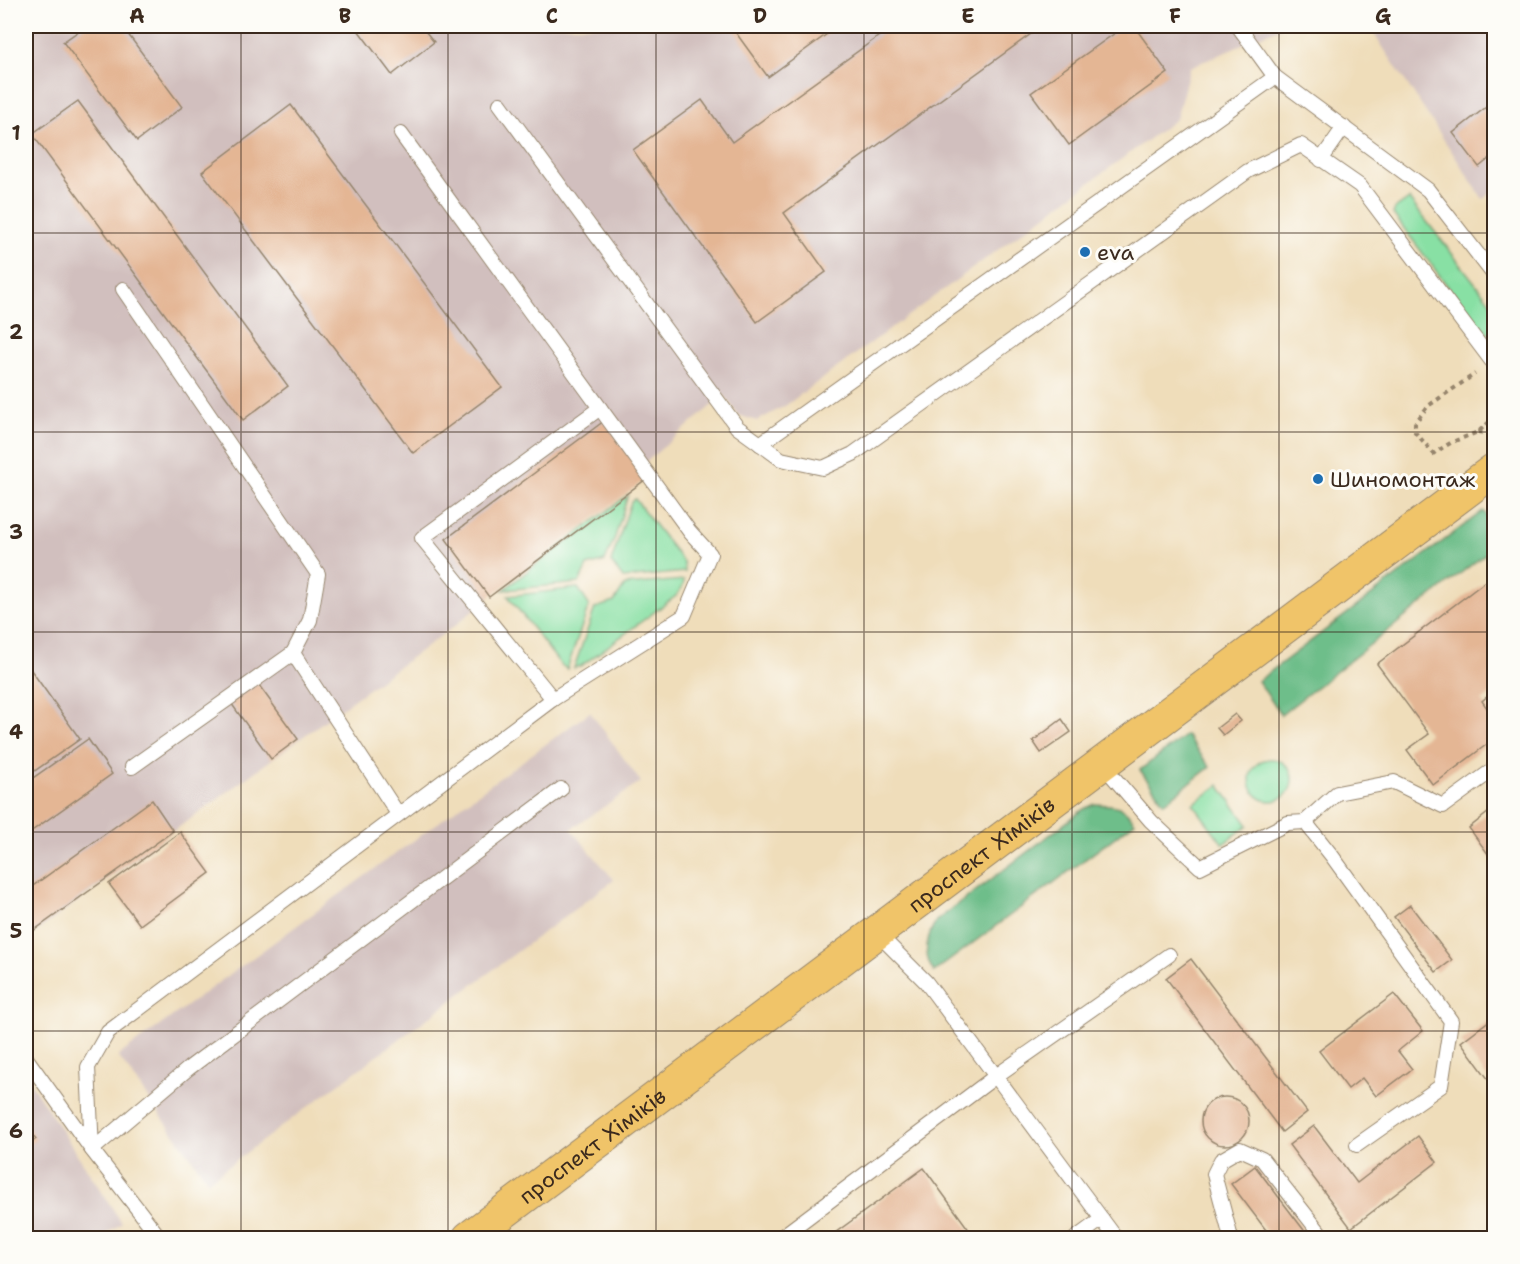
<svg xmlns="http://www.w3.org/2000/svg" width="1520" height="1264" viewBox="0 0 1520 1264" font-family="'Shantell Sans',sans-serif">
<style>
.industrial{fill:#d1bfbe}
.green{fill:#88e0a4;stroke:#628561;stroke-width:1.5}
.forest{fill:#6ebe8a;stroke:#547454;stroke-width:1.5}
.building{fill:#e4b694}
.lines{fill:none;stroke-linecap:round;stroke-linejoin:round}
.service-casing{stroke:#95846c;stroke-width:16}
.primary-casing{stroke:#95846c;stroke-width:35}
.path{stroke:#95846c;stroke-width:4;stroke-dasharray:4.5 4.5;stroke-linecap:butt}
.service{stroke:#fff;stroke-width:14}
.primary{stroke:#f0c469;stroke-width:33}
.grid{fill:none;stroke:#3b2a1e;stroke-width:1.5;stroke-opacity:0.55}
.poi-dot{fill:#1f6fb2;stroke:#fdfcf7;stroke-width:2}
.labels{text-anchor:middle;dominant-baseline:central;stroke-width:6;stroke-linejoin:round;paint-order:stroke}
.poi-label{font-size:22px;fill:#3b2a1e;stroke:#fdfcf7;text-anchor:start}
.street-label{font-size:22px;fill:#3b2a1e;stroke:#fdfcf7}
.neatline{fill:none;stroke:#3b2a1e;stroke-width:2}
.grid-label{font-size:20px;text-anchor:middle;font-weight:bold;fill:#3b2a1e}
</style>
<rect width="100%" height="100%" fill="#fdfcf7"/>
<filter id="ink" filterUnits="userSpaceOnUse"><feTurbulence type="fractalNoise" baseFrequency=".0167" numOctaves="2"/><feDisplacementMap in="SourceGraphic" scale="12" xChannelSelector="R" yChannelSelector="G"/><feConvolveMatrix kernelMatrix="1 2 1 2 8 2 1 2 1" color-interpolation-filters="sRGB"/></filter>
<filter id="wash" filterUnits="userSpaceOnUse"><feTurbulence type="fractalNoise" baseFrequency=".008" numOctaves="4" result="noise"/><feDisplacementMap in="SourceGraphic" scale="24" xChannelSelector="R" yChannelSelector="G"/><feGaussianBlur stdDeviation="1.35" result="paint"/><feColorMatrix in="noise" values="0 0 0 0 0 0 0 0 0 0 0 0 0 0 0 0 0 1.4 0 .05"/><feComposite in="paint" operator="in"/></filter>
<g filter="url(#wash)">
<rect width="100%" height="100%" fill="#efddba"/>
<g class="industrial">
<polygon points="26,26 1283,26 1190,67 1176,119 785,406 757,421 738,415 724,395 457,624 26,939"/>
<polygon points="1369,26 1494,26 1494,190 1483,199"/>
<polygon points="590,712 641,782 571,829 614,880 208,1181 118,1056"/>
<polygon points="26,1076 122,1223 101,1238 26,1238"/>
</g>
<g class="green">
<polygon points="1409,199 1494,307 1494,335 1489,334 1477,325 1393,214 1395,209"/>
<polygon points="628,495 615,537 605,561 587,566 579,583 503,590"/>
<polygon points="635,499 684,563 685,572 623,578 611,562 631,502"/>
<polygon points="684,580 683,586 676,596 581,666 574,668 595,608 614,602 625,585"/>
<polygon points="578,588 589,605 567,669 560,664 508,596"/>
<circle cx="1271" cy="780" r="21"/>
<polygon points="1219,785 1248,825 1223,844 1193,804"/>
</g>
<g class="forest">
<polygon points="1483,511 1494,524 1494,547 1281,715 1258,681"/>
<polygon points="1186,735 1210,767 1164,803 1140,770"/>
<path d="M 1095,804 C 1117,805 1121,804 1135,822 L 934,972 C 922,955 926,938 936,921 L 1084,809 Z"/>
</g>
<g id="blocks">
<g class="building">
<polygon points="86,26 122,26 182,107 137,141 63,42"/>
<polygon points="355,26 421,26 434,42 392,75"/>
<polygon points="731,26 838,26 768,77"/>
<polygon points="893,26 1042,26 784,213 826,272 757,322 633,150 702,100 732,142"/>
<polygon points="1125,26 1134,26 1168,73 1069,145 1031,93"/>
<polygon points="78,101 288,386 243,420 32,134"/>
<polygon points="1494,101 1494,155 1479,167 1453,133"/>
<polygon points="291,105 502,387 413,453 202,172"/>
<polygon points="604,421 646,479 489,597 446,539"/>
<polygon points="1494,575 1494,691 1482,701 1494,718 1494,739 1433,785 1407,750 1429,734 1377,664"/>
<polygon points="26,663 80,739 26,777"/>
<polygon points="258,684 298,739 271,759 231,703"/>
<polygon points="1235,714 1241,721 1223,735 1217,728"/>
<polygon points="1062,719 1071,732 1041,753 1033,741"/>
<polygon points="88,739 112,774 26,835 26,783"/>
<polygon points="152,800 173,831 26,936 26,891"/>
<polygon points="1494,808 1494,862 1469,828"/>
<polygon points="180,832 210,873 140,925 109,884"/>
<polygon points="1410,905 1452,960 1436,972 1394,917"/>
<polygon points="1191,959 1307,1112 1282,1132 1166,978"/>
<polygon points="1394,994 1423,1031 1398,1051 1412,1069 1376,1096 1362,1078 1348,1089 1319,1051"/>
<polygon points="1494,1017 1494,1087 1461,1042"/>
<circle cx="1225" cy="1121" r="24"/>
<polygon points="26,1125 36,1139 26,1147"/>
<polygon points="1314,1126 1357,1183 1418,1136 1437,1162 1351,1228 1289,1145"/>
<polygon points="1255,1166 1310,1238 1272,1238 1231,1184"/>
<polygon points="924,1168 975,1238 828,1238"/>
</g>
</g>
</g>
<g filter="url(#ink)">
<use href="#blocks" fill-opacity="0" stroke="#95846c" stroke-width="1.5"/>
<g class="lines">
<g class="service-casing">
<g id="service">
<polyline points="1238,26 1275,77 1428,190 1494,275"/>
<polyline points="500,104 737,427 781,459 823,468 853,454 1248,171 1301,145 1360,186 1494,364"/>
<polyline points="1321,160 1344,127"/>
<polyline points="123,289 318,574 310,620 293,653 398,814"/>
<polyline points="760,444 1275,77"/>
<polyline points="553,699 422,538 600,408"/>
<polyline points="1102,764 1151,821 1200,867 1288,823 1305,822 1332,856 1451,1021 1441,1086 1357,1145"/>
<polyline points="132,767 293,653"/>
<polyline points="1305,822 1337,793 1394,782 1443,806 1494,769"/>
<polyline points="877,933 926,982 1116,1238"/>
<polyline points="26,1058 92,1150 189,1068 561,789"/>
<polyline points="160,1238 92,1150 88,1067 108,1032 553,699 684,616 710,554 690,532 401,134"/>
<polyline points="780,1238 996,1076 1169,955"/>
<polyline points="1076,1238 1102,1219"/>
<polyline points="1231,1238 1214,1174 1221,1160 1240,1149 1262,1159 1324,1238"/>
</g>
</g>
<g class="primary-casing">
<g id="primary">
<path id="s1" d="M 469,1238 L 1494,470"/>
</g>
</g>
<g class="path">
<polyline points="1478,432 1494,435"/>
<polyline points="1439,450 1452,442 1478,432 1494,418"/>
<polyline points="1435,455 1415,432 1415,423 1428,406 1475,374"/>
</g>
<use href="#service" class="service"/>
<use href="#primary" class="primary"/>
</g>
</g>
<path class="grid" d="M 241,26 L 241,1238M 448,26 L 448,1238M 656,26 L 656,1238M 864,26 L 864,1238M 1072,26 L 1072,1238M 1279,26 L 1279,1238M 26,233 L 1494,233M 26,432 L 1494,432M 26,632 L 1494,632M 26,832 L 1494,832M 26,1031 L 1494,1031"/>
<g class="poi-dot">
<circle cx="1085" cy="252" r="6"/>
<circle cx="1318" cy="479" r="6"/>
</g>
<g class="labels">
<g class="poi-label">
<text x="1097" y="252">eva</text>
<text x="1330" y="479">Шиномонтаж</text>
</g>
<g class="street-label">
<text stroke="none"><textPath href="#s1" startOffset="640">проспект Хіміків</textPath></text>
<text stroke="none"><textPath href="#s1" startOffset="154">проспект Хіміків</textPath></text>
</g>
</g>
<rect width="1520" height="1264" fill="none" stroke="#fdfcf7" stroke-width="66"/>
<rect x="33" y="33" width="1454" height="1198" class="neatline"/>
<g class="grid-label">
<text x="137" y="23">A</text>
<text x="345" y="23">B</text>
<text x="552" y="23">C</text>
<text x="760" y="23">D</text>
<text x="968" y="23">E</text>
<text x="1175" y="23">F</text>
<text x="1383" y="23">G</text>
<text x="16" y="140">1</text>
<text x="16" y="339">2</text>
<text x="16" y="539">3</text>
<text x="16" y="739">4</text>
<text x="16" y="938">5</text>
<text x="16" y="1138">6</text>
</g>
</svg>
